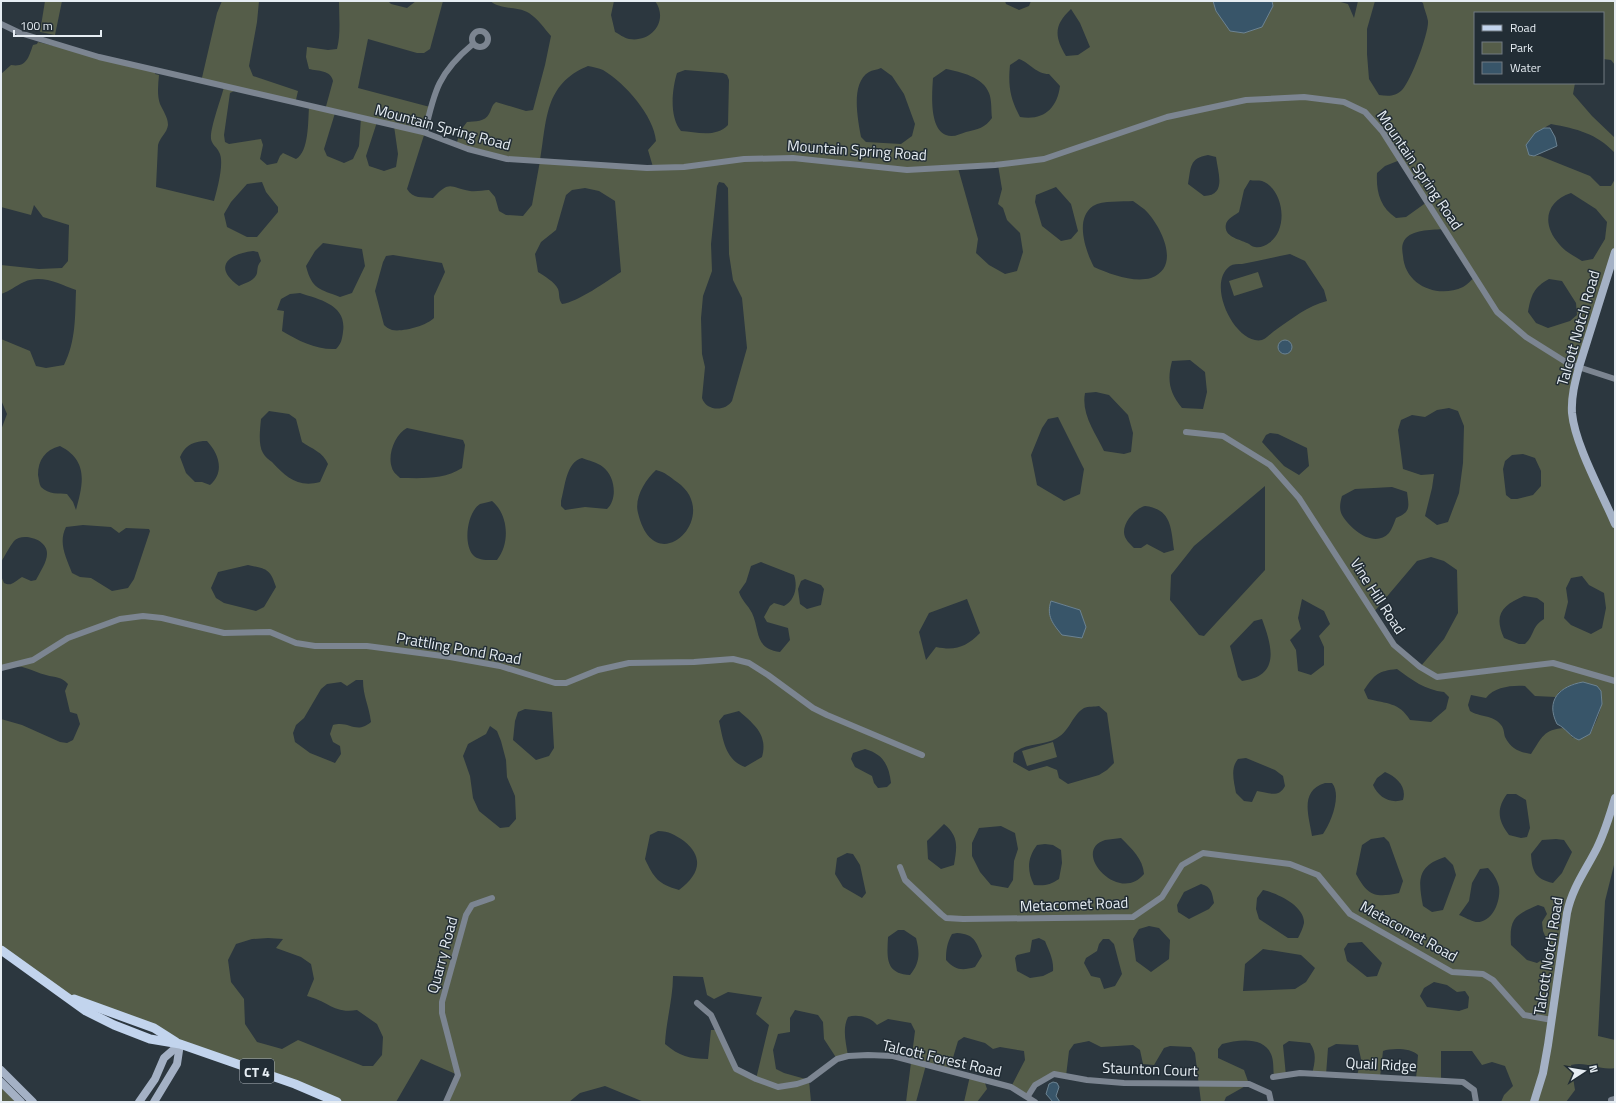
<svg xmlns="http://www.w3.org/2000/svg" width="1616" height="1103" viewBox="0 0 1616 1103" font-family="'Titillium Web',sans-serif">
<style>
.green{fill:#555d49;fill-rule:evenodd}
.water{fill:#385569;stroke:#6c8392}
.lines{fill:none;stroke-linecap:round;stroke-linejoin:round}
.street{stroke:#7c8591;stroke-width:6}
.secondary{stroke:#a4b1c5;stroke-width:8}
.primary{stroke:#c2d4ed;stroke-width:9}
.labels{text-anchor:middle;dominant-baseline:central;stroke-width:3;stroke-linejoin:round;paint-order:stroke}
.shield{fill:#222d35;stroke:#abb3ba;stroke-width:1}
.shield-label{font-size:14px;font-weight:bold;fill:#e6edf3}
.street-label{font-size:15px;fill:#e6edf3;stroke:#222d35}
</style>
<rect width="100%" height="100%" fill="#2c373f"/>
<g class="green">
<polygon points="45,1 62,1 55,35 40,32"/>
<path d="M 222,1 L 259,1 L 257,22 L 249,66 L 253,76 L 298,91 L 295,104 L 236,90 L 230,93 L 224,135 L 225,142 L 229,144 L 261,139 L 263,145 L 260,159 L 267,165 L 277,163 L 280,156 L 283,153 L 296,159 C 309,152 308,121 309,107 L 325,110 L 333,81 C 331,70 318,71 309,69 L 306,57 L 307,47 L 328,50 L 337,49 C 341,33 339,17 339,1 L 388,1 L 391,4 L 407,8 L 416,1 L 443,1 L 430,49 L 424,53 L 417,53 L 368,39 L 358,88 L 430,107 L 425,132 L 407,189 C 413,199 422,197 433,198 C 451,179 450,188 470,191 C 476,192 483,190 489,190 L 495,197 L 499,211 L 506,215 L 523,216 L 532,205 L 540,161 L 507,159 L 456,145 L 461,130 L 467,122 C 475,121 485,122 489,114 C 492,109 491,106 496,102 L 526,111 L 533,110 L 545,65 L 551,36 C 544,28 538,19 529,13 C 517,6 501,10 490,1 L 614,1 L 611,15 L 615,32 C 619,34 624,38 629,39 C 652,43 669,20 655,1 L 1005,1 L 1006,4 L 1019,10 L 1029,6 L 1031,1 L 1213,1 L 1216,11 L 1273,6 L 1272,1 L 1337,1 L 1348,4 L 1354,18 L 1358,1 L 1375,1 L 1367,29 L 1367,54 L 1369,79 L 1379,95 C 1388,96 1395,97 1402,90 C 1411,81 1429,33 1428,21 C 1427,15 1424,9 1423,3 L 1420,1 L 1615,1 L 1615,65 L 1611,60 L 1603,59 L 1603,13 L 1475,13 L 1475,83 L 1575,83 L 1573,94 L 1592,116 L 1615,138 L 1615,153 C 1596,133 1577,129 1551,124 L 1535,133 L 1529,155 L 1540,156 L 1590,176 L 1600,186 L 1611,186 L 1615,179 L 1615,252 L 1579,367 L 1573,423 L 1615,524 L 1615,861 L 1605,901 L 1598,1036 L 1615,1040 L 1615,1068 C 1600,1071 1587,1061 1571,1065 L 1575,1090 L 1566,1102 L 1501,1102 L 1504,1095 L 1513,1086 L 1505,1066 L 1492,1062 L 1482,1065 L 1472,1051 L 1441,1051 L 1441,1081 L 1416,1079 L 1418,1055 C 1411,1048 1392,1048 1383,1051 L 1380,1077 L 1357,1076 L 1361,1059 L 1358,1045 L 1336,1044 L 1328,1048 L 1326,1075 L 1312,1074 C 1315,1062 1317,1053 1310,1043 L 1289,1041 L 1283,1045 L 1286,1076 L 1274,1076 C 1273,1070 1274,1060 1271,1054 C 1263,1036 1238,1040 1222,1044 L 1218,1049 L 1218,1058 L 1244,1070 L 1249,1084 L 1226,1097 L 1224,1102 L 1201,1102 L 1195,1053 L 1191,1047 L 1170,1046 L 1164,1048 L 1154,1065 L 1143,1064 L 1140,1050 L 1133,1045 L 1101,1047 L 1089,1041 L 1074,1044 L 1069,1051 L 1066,1076 L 1054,1074 L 1035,1085 L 1028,1096 L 1011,1087 L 1025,1060 L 1024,1051 L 1000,1047 L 993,1049 L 985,1043 L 964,1037 L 958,1041 L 949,1071 L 926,1065 L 916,1102 L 906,1102 L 915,1031 L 911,1023 L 888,1019 L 877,1025 C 871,1017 857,1014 848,1017 C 842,1029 846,1043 848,1056 L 837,1059 L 824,1039 L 823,1022 L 818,1015 L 795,1010 L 790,1018 L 790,1032 L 778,1034 L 773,1050 L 776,1069 L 784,1073 L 809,1080 L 811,1102 L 644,1102 L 605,1086 L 580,1093 L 569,1102 L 446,1102 L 458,1075 L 421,1059 L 396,1102 L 337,1102 L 180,1044 L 154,1028 L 69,997 L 1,950 L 1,719 L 22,725 L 60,742 L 67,743 L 73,740 L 80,724 L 77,714 L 70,712 L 65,691 L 68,684 C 61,676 56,678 46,675 C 25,669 24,663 1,668 L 1,576 L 4,583 C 12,587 15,581 22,577 L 31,581 L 36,580 C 40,572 47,562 47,554 C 48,539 22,532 14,541 C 9,547 5,556 1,562 L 1,430 L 7,414 L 1,400 L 1,339 L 30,351 L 36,366 L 46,368 L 64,365 C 76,341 75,317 76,290 C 59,284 42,274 24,282 C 15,286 10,291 1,294 L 1,265 L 39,269 L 62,268 L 68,261 L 69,225 L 43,217 L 34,205 L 31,215 L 1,207 L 1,74 L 11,65 C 27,68 29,56 33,45 L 37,44 L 38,42 L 156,71 L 155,74 L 159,75 C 158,85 157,95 160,104 C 163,111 168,117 168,125 C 167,133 160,137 158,145 L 156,187 L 214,201 C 217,190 225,161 219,152 C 217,147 212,145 211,139 C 210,128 221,99 224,87 L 201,82 L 217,13 ZM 1071,9 L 1080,23 L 1090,47 L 1078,55 L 1066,56 C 1054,36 1054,25 1071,9 ZM 1019,59 C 1030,63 1036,74 1049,74 L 1060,86 C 1057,109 1043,121 1020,117 C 1010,98 1008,86 1010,65 ZM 588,66 C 593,67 599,68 603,70 C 625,83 654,116 656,141 L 648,150 L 653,167 L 540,161 C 547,120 544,84 588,66 ZM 881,68 L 892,76 L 904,94 L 915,124 L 912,136 L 901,144 L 866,142 L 861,137 C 858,120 850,83 869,72 C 872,70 877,70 881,68 ZM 946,69 C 961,72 983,77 989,93 C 992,100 991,111 992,118 C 985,128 978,129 966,132 C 960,134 953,138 946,135 C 929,129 932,93 933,78 ZM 685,70 L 723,73 L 727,75 L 729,80 L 728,125 C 716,138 696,132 681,131 C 669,117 672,89 677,73 ZM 335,113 L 361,118 L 359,146 L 353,159 L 344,163 L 327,156 L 324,149 ZM 377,122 L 394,126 L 398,154 L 396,167 L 384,171 L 369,166 L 366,156 ZM 1208,155 L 1216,157 C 1218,173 1227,195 1204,196 L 1188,184 C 1191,168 1189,158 1208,155 ZM 1400,160 L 1427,202 L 1406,217 L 1396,218 C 1380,207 1376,192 1377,173 L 1385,166 ZM 998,165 L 1002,189 L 998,204 L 1003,208 L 1007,220 L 1020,233 L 1023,252 L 1017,271 L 1005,274 L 989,265 L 976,253 L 978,239 L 958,168 ZM 1250,180 C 1253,181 1259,180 1262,181 C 1284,189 1289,230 1269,243 C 1265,246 1260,248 1255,247 C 1252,247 1250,244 1247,243 C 1240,239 1223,237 1226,224 C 1227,219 1235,215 1239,212 L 1244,190 ZM 262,182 L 266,192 L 278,207 L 278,212 L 257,237 L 247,237 L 227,227 L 224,214 L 231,202 L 247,184 ZM 719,182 L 724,183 L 728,188 L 729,254 L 733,280 L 742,298 L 747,348 L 732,401 C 725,412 706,411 702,398 L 705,367 L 702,354 L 701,318 L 703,296 L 712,271 L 711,244 L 717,186 ZM 1056,187 L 1071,204 L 1078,231 L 1071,239 L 1061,241 L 1042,226 L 1035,202 L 1036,195 ZM 585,188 L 599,191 L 615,201 L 621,272 C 607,281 578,302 562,304 C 558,298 560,295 558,289 C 555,282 544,276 538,272 L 535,254 L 541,242 L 556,230 L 566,195 L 572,190 ZM 1571,193 L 1596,209 L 1607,222 L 1605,239 L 1593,259 L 1582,261 C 1574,256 1564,251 1559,244 C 1541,224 1546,201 1571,193 ZM 1133,201 C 1138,205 1144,208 1148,213 C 1162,229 1181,267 1151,278 C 1133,283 1110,274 1094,267 C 1086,252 1074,219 1093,206 C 1103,200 1122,202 1133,201 ZM 1444,229 L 1475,277 C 1471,280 1467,285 1463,287 C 1437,299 1405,285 1403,256 C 1402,249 1401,244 1406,238 C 1415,229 1433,230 1444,229 ZM 323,243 L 362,249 L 365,266 L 352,293 L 340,297 C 320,289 312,290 306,266 L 315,251 ZM 253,251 L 258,252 L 261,261 C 257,266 258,267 257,273 C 255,281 245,283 239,286 C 213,268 227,254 253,251 ZM 1290,254 L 1305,261 L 1324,290 L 1327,301 C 1307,306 1293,318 1277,329 C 1272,332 1266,339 1262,340 C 1236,346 1205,284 1230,266 C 1233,264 1238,264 1242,264 C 1258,261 1274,257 1290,254 ZM 393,255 L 442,263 L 445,272 L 434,296 L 434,318 C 426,326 403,332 392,330 C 389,329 386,327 384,325 L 375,291 L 383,262 L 386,256 ZM 1549,279 L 1562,281 L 1576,303 L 1577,315 L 1570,321 L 1548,328 L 1536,323 L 1528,312 C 1531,295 1534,287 1549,279 ZM 300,293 C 321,300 347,305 343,332 C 342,340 341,344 336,349 C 316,350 299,341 282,331 L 284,311 L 277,310 L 281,299 L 290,294 ZM 1190,360 L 1205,372 L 1207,392 L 1203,409 L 1182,408 C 1169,392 1167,380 1172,361 ZM 1096,392 L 1109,395 L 1128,415 L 1133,433 L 1131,452 L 1124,454 L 1104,451 C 1095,432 1081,414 1085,393 ZM 1449,408 L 1458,411 L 1464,426 L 1463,463 L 1459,493 L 1448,522 L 1437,525 L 1425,516 L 1432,488 L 1434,474 L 1421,475 L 1403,469 L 1398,430 L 1401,420 L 1412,415 L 1425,417 L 1437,410 ZM 269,411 L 289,414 L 296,419 L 302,442 C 312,449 323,452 328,464 L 320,482 C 298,488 286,477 272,462 C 269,460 265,457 263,453 C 258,445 260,429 261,419 ZM 1058,417 L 1084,469 L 1080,494 L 1064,501 L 1037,485 L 1031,455 L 1042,428 L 1048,419 ZM 407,428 L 463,440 L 465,445 L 462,468 C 443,480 422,478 400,478 C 397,475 393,472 392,468 C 387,455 395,434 407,428 ZM 1270,433 L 1278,434 L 1307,448 L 1309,466 L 1299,475 L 1284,466 L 1262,442 L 1266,435 ZM 203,441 L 207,441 C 219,454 225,472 210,485 L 202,482 L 195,482 L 186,473 L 180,457 C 185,446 190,443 203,441 ZM 60,446 C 89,461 83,484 76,510 L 73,502 L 67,494 C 59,493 49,495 41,487 C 39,484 39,479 38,475 C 38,460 45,450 60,446 ZM 1523,454 L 1535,458 L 1541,471 L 1541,486 L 1533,495 L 1517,499 L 1511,499 L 1506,495 L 1503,469 L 1505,461 L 1512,455 ZM 582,458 C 589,461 597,462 603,467 C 615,476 618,499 607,509 L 585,507 L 565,510 L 561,506 L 561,501 C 565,487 566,462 582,458 ZM 656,470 C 665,472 670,477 677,482 C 724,515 655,584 638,513 C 634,498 645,480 656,470 ZM 1265,486 L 1265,570 L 1204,636 L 1199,635 L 1170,600 L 1171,575 L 1194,546 ZM 1392,487 L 1407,492 C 1409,507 1411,512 1396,518 C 1394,523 1392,529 1389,533 C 1374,549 1350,529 1342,515 C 1339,509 1340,503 1342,496 L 1355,489 ZM 492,501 C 509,515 510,544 497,560 C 490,560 478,561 473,555 C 463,544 467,512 480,504 C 484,503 489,502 492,501 ZM 1145,506 C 1171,509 1171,527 1174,550 L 1164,553 L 1147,544 L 1141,548 L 1134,548 C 1130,544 1124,539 1124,532 C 1124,521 1136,508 1145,506 ZM 83,525 L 111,527 L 119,533 L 126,528 L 149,529 L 150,531 L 134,579 L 128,588 L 112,591 L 91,578 L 80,577 L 72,573 C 66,557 58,543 66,527 ZM 1431,557 L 1444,561 L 1457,570 L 1458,613 L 1444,639 L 1420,667 L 1394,645 L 1373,613 L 1417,561 ZM 761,562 L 794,575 C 798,587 795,600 784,606 L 774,603 L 770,606 L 764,617 L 767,622 L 788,628 L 790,640 L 780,652 C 754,649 760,630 752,613 C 748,605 742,601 739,592 L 746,582 L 751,566 ZM 248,565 C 266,569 270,568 276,587 L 264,607 L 256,611 L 224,603 L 216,598 L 211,588 L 218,572 ZM 1582,576 L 1589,585 L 1604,593 L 1606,608 L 1602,628 L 1591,634 L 1571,625 L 1564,618 L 1568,602 L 1566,588 L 1571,578 ZM 805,579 L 821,585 L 824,589 L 821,605 L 807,609 L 800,604 L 798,589 L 801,581 ZM 1524,596 L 1537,598 L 1544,603 L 1544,619 C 1531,627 1535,635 1525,644 L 1519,644 L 1504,638 C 1493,614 1503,605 1524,596 ZM 967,599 L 980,633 C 966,647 956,651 936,647 L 926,660 L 919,632 L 929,613 ZM 1302,599 L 1324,611 L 1330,624 L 1319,636 L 1324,647 L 1324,665 L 1311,675 L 1298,671 L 1296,650 L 1290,640 L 1301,629 L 1298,618 ZM 1051,601 L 1080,610 L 1086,627 ZM 1262,619 C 1272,646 1281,676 1242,681 L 1238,677 L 1230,646 L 1254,621 ZM 1397,669 C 1412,680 1425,690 1444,692 L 1449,697 L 1446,709 L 1431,722 L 1410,720 C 1399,702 1387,704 1368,699 L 1364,690 C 1375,674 1378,671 1397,669 ZM 356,680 L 363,680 C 363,697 369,705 371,722 C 356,735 349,720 333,725 L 330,734 L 333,742 L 340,746 L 341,754 L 335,763 L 310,753 L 295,742 L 293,733 L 296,725 L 304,718 L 321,689 L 327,684 L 341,682 L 347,686 ZM 1573,684 L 1597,686 C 1608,701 1597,719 1590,734 L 1573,738 L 1565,728 C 1543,729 1542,738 1531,754 C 1519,752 1511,749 1505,737 C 1504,734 1504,728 1501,725 C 1494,715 1479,717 1470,711 L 1468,705 L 1471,695 L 1486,698 C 1494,687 1512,685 1525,686 L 1535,696 L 1556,697 L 1559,692 ZM 1099,706 L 1107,713 L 1114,763 L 1107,770 L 1099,775 L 1068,784 L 1059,778 L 1057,770 L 1047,766 L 1029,771 L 1013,762 L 1014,753 C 1027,742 1044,746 1057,738 C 1070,731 1072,715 1084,708 C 1088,706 1095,707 1099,706 ZM 525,709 L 552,712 L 554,748 L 549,756 L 536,760 L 513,740 L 515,721 L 518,712 ZM 739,711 C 755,725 768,735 762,757 L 745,767 C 725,760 723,739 719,721 L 724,715 ZM 490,726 L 497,731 L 501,741 L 506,760 L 507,777 L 515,796 L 516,819 L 509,827 L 500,828 L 479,811 L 473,798 L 470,776 L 463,756 L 468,744 L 486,734 ZM 865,749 C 883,754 889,765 891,783 L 887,787 L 878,788 L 874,783 L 872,776 L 855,767 L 851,759 L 853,753 ZM 1246,758 L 1275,770 L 1283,776 L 1285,786 C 1279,798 1269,793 1257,791 L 1252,802 L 1244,801 L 1236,793 C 1234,782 1230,768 1238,759 ZM 1385,772 C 1397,777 1407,787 1403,800 C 1390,804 1378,797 1373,785 L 1377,778 ZM 1325,783 L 1332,783 C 1342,795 1331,823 1323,834 L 1312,836 C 1309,816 1299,791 1325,783 ZM 1507,794 L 1516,794 L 1526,800 L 1530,828 L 1527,837 L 1521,838 L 1509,835 C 1498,821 1496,809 1507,794 ZM 944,824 C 959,836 957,847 954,865 L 941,869 L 928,859 L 927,841 ZM 1001,826 L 1015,833 L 1018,849 L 1014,861 L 1013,880 L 1008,888 L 991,885 L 980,872 L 972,856 L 972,843 L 979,828 ZM 658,831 C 669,831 675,835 684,841 C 705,858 699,875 679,890 C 658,884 654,878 645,859 L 650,835 ZM 1384,837 L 1389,842 L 1403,881 L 1399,893 C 1375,898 1368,896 1356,874 L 1362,845 L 1371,839 ZM 1121,838 C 1132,849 1143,859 1144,874 C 1119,905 1070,851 1105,840 C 1110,839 1116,839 1121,838 ZM 1556,839 L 1564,840 L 1572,852 L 1562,873 L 1553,883 C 1535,879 1532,871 1531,854 L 1542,840 ZM 1045,844 L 1053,845 L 1061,850 L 1062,863 L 1059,879 C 1050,885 1045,886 1034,885 C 1027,871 1027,858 1037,845 ZM 847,853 L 853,854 L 860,865 L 866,893 L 862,898 L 843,887 L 835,874 L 837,858 ZM 1445,857 L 1453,865 L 1456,875 L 1443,910 L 1432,912 L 1423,906 C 1418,880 1417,866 1445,857 ZM 1488,868 C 1493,873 1497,879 1499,887 C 1501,900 1493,923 1476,922 C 1471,921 1464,917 1459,915 L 1469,901 L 1472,883 L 1480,869 ZM 1201,884 C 1212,887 1212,893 1214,903 L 1209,909 L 1189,919 L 1178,912 L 1177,905 L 1184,892 ZM 1263,890 C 1277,893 1305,906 1304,923 C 1303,928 1300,934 1298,938 L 1288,938 L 1259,919 L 1256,909 L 1257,898 ZM 1538,905 L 1544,907 L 1547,914 L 1542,922 L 1543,931 L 1549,945 L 1545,958 L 1537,963 L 1527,960 L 1511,945 C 1509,918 1515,915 1538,905 ZM 1149,926 L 1159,928 L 1170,940 L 1169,959 L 1151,972 L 1136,961 L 1133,939 L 1139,929 ZM 898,930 L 904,930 L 916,938 C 920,953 920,963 910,975 C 885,974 887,957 888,937 ZM 957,933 C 974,934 976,941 982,956 L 975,967 C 962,971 955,970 946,960 C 946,950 947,943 952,934 ZM 268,938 L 283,939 L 276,948 L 301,957 L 311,964 L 314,979 L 307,996 C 328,1001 334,1014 357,1010 L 377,1024 L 383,1037 L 382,1055 L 373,1066 L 363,1066 L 298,1040 L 282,1049 L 257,1042 L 245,1024 L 244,999 L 231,982 L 228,960 L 236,944 L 252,939 ZM 1039,938 L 1045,941 C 1049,951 1054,960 1053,971 L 1043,976 L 1030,978 L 1017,971 L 1015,958 L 1017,955 L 1030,952 L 1032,940 ZM 1103,939 L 1109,939 L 1114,944 L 1122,974 L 1115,986 L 1104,989 L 1100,978 L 1091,976 L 1084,963 L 1086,958 L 1097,951 L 1099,944 ZM 1362,942 L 1382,963 L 1377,976 L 1367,977 L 1347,961 L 1344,949 L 1348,943 ZM 1263,949 L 1301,955 L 1315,968 L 1306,982 L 1295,989 L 1243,991 L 1245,964 ZM 673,976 L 703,977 L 707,995 L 714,999 L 728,992 L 762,997 L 756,1014 L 769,1025 L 756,1079 L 736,1069 L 719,1030 L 711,1030 L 708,1059 C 690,1059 679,1056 665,1044 C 666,1021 673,999 673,976 ZM 1434,982 L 1447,985 L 1457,992 L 1465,991 L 1469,997 L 1468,1008 L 1459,1011 L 1427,1007 L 1420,996 L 1424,988 Z"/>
<polygon points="1258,272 1263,287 1234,296 1229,281"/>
<polygon points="1053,742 1057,757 1027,766 1022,751"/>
<polygon points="970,1076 984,1080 987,1089 977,1102 964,1102"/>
<polygon points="1,1082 21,1102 1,1102"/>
</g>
<g class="water">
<polygon points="1213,1 1272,1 1273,6 1262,27 1244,33 1230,31 1216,11"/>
<polygon points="1544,128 1550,128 1555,137 1557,146 1534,156 1529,155 1526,145 1535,133"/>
<circle cx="1285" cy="347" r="7"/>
<path d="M 1051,601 L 1080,610 L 1086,627 L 1082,638 L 1062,635 C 1053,624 1046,616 1051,601 Z"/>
<path d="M 1583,682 L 1597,686 L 1601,691 L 1602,704 L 1590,734 L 1579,740 C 1570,737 1566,728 1557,724 C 1545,700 1560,686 1583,682 Z"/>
<polygon points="1053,1082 1057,1083 1059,1087 1056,1096 1060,1102 1053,1102 1046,1094 1049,1084"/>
</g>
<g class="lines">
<g class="street">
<polyline points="1,24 20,33 99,57 423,132 468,149 507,159 647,168 684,167 744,159 793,158 907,170 995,165 1044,159 1167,117 1246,100 1304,97 1344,102 1365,112 1382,131 1497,312 1526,337 1569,364 1615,379"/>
<circle cx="480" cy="39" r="8"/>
<path d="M 425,132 C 434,91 439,72 473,44"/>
<polyline points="1186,432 1223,436 1270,465 1299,498 1394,645 1420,667 1437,677 1553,663 1615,681"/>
<polyline points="1,668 33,660 68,638 120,619 143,616 162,618 224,633 270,632 296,643 315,646 367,646 450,657 500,666 555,683 566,683 598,670 629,663 694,662 733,659 749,663 768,675 813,708 827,715 922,755"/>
<polyline points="900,867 905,880 941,914 946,918 963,919 1133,917 1162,897 1182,865 1203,853 1290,864 1318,875 1350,914 1452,972 1483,974 1493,980 1524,1015 1552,1020"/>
<polyline points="697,1003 711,1015 736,1069 756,1079 778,1087 797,1084 809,1080 837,1059 848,1056 868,1055 893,1056 1011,1087 1035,1102"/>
<polyline points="1273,1077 1300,1073 1463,1082 1474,1090 1476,1102"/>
<polyline points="1028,1096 1035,1085 1054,1074 1087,1080 1124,1083 1249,1084 1269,1093 1271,1102"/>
<polyline points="1611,1100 1615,1099"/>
<polyline points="446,1102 458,1075 442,1013 442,1002 466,915 472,905 492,898"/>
</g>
<g class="secondary">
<path d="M 1615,252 L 1579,367 C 1575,382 1571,397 1572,413 C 1575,445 1602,493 1615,524"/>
<polyline points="1,1070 33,1102"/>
<polyline points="1,1082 21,1102"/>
<polyline points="139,1102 155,1079 164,1058 180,1044"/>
<polyline points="154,1102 177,1064 180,1044"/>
<path d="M 1534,1102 L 1543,1073 L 1548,1045 L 1567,913 C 1572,888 1586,870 1597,848 C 1605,832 1610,815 1615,798"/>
</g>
<g class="primary">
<polyline points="1,950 86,1011 114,1025 150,1039 180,1044 295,1084 337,1102"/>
<polyline points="74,999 154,1028 176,1042"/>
</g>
</g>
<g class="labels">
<rect class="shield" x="240" y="1059" width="34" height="24" rx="3"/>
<g class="shield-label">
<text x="257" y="1071">CT 4</text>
</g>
<g class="street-label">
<text transform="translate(443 127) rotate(15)">Mountain Spring Road</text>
<text transform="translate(857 150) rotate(4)">Mountain Spring Road</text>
<text transform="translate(1420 170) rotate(56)">Mountain Spring Road</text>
<text transform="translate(1578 328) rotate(-74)">Talcott Notch Road</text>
<text transform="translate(1378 596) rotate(57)">Vine Hill Road</text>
<text transform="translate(459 648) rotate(10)">Prattling Pond Road</text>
<text transform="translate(1074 904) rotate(-2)">Metacomet Road</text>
<text transform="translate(1409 931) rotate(29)">Metacomet Road</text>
<text transform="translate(442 955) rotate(-75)">Quarry Road</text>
<text transform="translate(1548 956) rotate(-81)">Talcott Notch Road</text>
<text transform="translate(942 1058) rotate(13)">Talcott Forest Road</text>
<text transform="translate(1381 1064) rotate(3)">Quail Ridge</text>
<text transform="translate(1150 1069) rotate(2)">Staunton Court</text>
</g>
</g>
<rect width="1616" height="1103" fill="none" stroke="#e6edf3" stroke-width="4"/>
<rect x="1474" y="12" width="130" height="72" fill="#222d35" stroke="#707a81"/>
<rect x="1482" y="25" width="20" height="6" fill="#c2d4ed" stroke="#707a81"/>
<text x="1510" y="32" font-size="12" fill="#e6edf3">Road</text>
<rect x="1482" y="42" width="20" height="12" fill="#555d49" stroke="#707a81"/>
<text x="1510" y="52" font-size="12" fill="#e6edf3">Park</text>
<rect x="1482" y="62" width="20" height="12" fill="#385569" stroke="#707a81"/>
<text x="1510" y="72" font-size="12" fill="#e6edf3">Water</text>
<g transform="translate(1584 1071) rotate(78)" stroke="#222d35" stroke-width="3" paint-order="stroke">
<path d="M0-3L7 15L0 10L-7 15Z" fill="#e6edf3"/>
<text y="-6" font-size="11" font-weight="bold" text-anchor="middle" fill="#e6edf3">N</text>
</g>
<path d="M14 30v6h87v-6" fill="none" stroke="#e6edf3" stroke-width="2"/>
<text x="20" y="30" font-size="12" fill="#e6edf3" stroke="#222d35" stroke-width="3" paint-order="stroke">100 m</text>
</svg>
